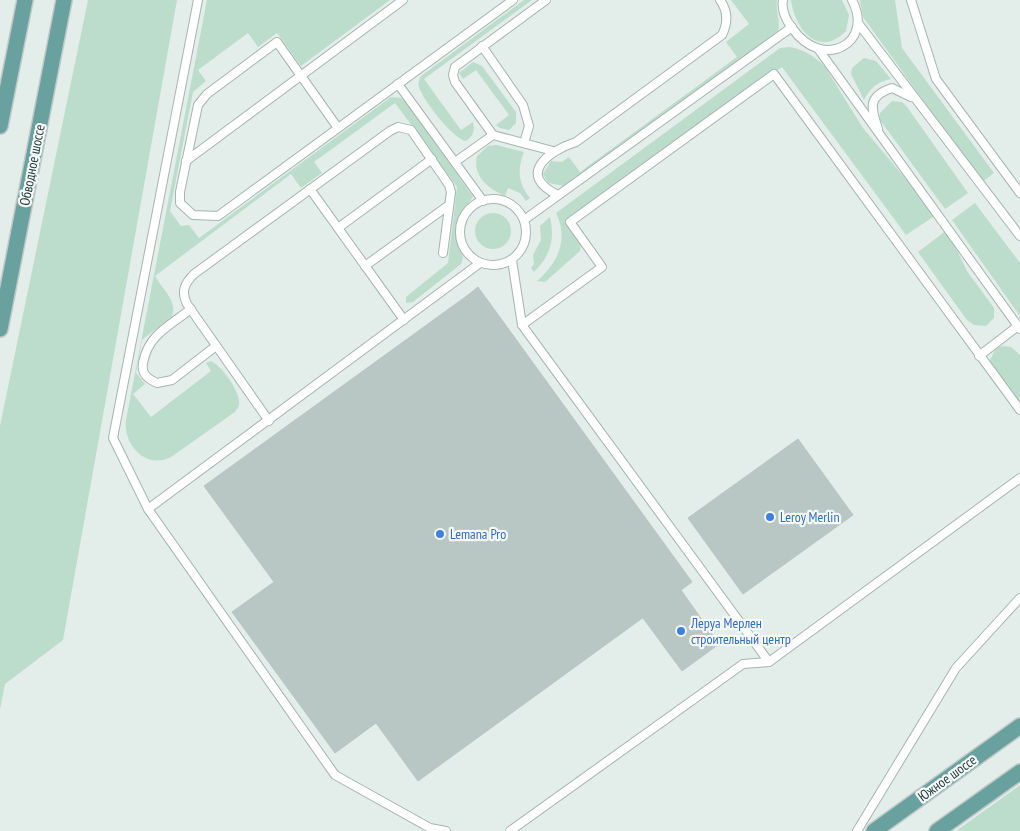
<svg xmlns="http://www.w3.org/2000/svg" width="1020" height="831" viewBox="0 0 1020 831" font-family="'PT Sans Narrow',sans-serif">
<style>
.green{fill:#bdddcc}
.building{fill:#b9c7c4;stroke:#b6c6c3}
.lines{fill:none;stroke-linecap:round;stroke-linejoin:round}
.lane-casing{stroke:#a6b5b2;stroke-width:10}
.primary-casing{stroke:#c1c9c8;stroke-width:18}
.lane{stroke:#fff;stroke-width:8}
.primary{stroke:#69a19e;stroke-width:15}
.shop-dot{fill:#3f7fe0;stroke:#f4f9f8;stroke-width:2}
.labels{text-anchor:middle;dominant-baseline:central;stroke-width:4.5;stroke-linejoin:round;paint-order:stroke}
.street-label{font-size:14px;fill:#233e3c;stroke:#f4f9f8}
.shop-label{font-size:14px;fill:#366cbe;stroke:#f4f9f8;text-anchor:start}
</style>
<rect width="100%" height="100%" fill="#e3edea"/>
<g class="green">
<polygon points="88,0 177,0 63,640 5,684 0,709 0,426"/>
<path d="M 207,0 L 390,0 L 301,66 L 277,33 L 258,47 L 248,33 L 198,70 L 206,81 L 193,92 L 170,211 L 181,226 L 189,225 L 199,238 L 391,97 L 402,98 L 408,103 L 473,197 L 463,210 L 457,229 L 463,258 L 461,264 L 413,302 L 406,303 L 406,297 L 448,263 L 457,187 L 395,103 L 314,162 L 322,173 L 301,188 L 291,174 L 155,276 C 162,289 178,301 172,316 L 142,340 L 136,373 L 145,384 L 133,394 L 151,417 L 211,371 L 206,363 L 211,361 C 222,366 238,389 239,401 C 240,405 238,408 235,412 L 171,457 C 146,470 123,445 126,420 Z"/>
<path d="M 524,0 L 532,0 L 424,79 L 461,130 L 473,122 C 475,130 473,137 466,141 C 453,139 423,100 419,87 C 418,83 419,80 421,76 Z"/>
<path d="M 731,0 L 777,0 C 775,11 781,21 778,32 L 564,186 L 548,183 L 543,174 L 551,161 L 562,162 L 569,157 L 580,172 L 737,57 L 726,42 L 749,24 Z"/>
<path d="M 791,0 L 842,0 L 849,15 L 846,31 C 818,59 795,29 791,0 Z"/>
<polygon points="860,0 895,0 902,48 994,173 982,182 863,17"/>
<path d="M 790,47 C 804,50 815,56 825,67 L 863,128 L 936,215 L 906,235 L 782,67 L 567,221 L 581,242 L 580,251 L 545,282 L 537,281 C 558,263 569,239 556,213 L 780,48 Z"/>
<path d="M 864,58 L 876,61 L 891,79 C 877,82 871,87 864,100 L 851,74 L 852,68 Z"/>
<polygon points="473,62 482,66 516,112 516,123 509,130 500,128 496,125 509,115 476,70 463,79 459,73"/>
<polygon points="892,101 902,102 907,107 968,193 945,209 880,120 880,113"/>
<path d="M 496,145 L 524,152 C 517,170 518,183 530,198 L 526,201 L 520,193 L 508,188 L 505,196 C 489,189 472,176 477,156 L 488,146 Z"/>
<polygon points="975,203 1020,263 1020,316 952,220"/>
<circle cx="493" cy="231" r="18"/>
<path d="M 550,217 C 555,239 551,255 534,272 L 531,268 L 534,264 L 533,255 L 541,240 L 540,226 Z"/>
<polygon points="947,230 967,271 994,308 994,318 986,326 974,325 967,320 918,252"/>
<polygon points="1003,346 1011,347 1020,355 1020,407 989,362 996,348"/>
<polygon points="1020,785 1020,831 956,831"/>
</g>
<g class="building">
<polygon points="478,287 692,582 681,590 468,295"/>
<polygon points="468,295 681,590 418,781 376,723 335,753 232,612 274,582 204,486"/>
<polygon points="798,439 853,515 743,594 688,518"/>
<polygon points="681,590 719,644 682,671 643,618"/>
</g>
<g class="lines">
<g class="lane-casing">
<g id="lane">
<path d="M 783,0 C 781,11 786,20 792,28 C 823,72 875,43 852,0"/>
<polyline points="911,0 936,79 1020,193"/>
<polyline points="858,23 1020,236"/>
<polyline points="482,46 523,105 529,126 524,143"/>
<polyline points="819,50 1020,329"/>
<polyline points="398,84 483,201"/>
<polyline points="338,128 277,42 207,94 198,105 180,192 180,203 193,215 218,216 513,0"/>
<path d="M 878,129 C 871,108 867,96 892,88 L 911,97"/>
<polyline points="493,135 455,82 453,75 455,67 546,0"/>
<polyline points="186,161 403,0"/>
<polyline points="455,162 493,135 553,151"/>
<polyline points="310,189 404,320"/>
<path d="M 558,195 C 516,175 548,151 576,142 L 722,35 C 728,23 728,11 720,0"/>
<circle cx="493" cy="232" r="33"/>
<polyline points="524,220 792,27"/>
<polyline points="338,228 432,159"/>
<polyline points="512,260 522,325 769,662"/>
<polyline points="365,266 449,205"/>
<path d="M 191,309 C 169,326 148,335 143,363 C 141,374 148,379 157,383 L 172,380 L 216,346"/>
<polyline points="522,325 602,267 570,222 774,74 1020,410"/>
<polyline points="979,356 1018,326"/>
<path d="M 269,421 L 187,304 C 181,292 184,284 194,274 L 390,131 L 398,127 L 411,130 L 449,185 L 451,192 L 443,253"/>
<polyline points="148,509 113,438 198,0"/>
<polyline points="446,831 430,828 335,775 148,509 480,263"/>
<polyline points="510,831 743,664 769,662 1020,478"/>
<polyline points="857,831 956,668 1020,598"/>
</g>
</g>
<g class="primary-casing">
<g id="primary">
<polyline points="0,126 25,0"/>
<polyline points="0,329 64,0"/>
<polyline points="874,831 1020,726"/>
<polyline points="937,831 1020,772"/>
</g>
</g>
<use href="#lane" class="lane"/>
<use href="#primary" class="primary"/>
</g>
<g class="shop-dot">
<circle cx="770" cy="517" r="5"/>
<circle cx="440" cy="534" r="5"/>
<circle cx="681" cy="631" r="5"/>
</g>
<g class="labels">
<g class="street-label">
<text transform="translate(32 165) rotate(-79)">Обводное шоссе</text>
<text transform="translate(947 778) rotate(-36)">Южное шоссе</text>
</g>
<g class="shop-label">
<text x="780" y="517">Leroy Merlin</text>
<text x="450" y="534">Lemana Pro</text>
<text x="691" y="623">Леруа Мерлен<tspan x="691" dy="16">строительный центр</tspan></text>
</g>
</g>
</svg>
